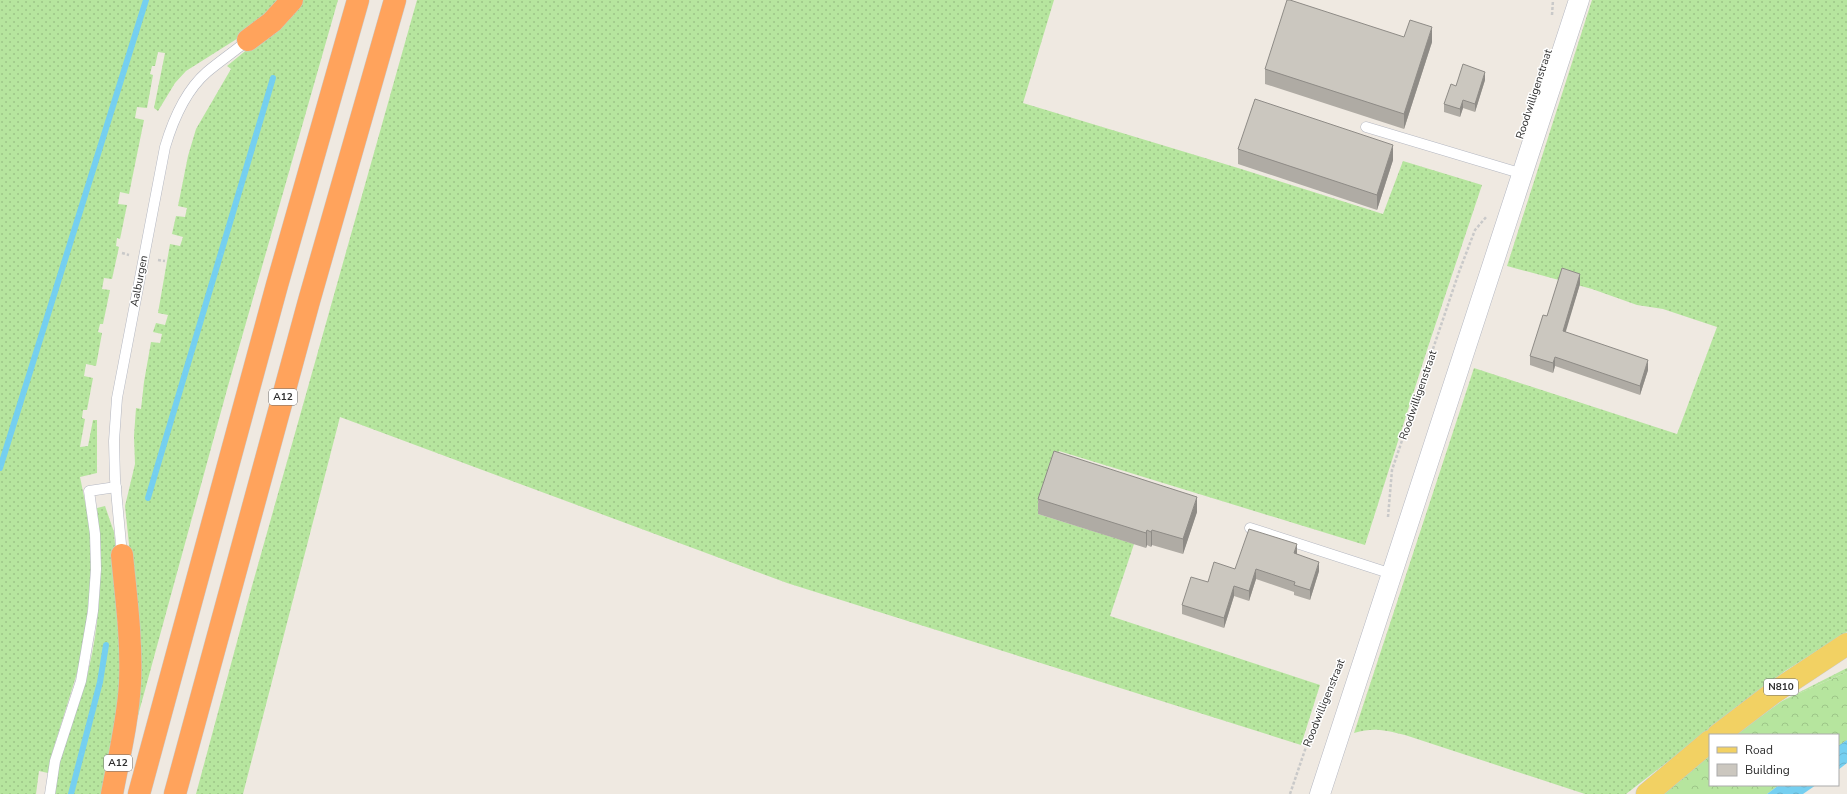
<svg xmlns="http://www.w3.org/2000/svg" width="1847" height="794" viewBox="0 0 1847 794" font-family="'Nunito Sans',sans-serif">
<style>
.grass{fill:url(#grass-dots)}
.forest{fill:url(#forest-crowns)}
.water{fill:url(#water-waves)}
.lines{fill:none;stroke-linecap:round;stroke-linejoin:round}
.stream{stroke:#75cff0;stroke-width:6}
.lane-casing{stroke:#b4b7c1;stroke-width:11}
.street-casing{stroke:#b4b7c1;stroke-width:21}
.primary-casing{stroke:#c9c9c9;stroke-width:23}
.highway-casing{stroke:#c9c9c9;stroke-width:23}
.path{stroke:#c9c9c9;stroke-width:2.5;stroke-dasharray:3 2;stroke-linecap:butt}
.lane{stroke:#fff;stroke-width:10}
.street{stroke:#fff;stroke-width:20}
.primary{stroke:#f2d163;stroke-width:22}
.highway{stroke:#ffa35c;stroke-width:22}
.wall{fill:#afaba4}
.shaded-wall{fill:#8e8b86}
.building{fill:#cbc7bf;stroke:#8e8b86}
.labels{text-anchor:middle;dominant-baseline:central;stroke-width:3;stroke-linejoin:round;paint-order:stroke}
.shield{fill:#fff;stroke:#6d6d6d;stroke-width:1}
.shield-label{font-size:10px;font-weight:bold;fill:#2e2e2e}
.street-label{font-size:11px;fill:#2e2e2e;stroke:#fff}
</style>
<defs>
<pattern id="grass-dots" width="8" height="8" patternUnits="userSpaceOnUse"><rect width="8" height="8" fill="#b6e59e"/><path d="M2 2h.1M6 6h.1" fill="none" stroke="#9dc588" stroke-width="1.8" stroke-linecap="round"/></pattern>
<pattern id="forest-crowns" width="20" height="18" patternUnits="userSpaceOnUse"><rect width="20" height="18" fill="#b6e59e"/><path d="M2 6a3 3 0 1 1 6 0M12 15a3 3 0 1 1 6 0" fill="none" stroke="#9dc588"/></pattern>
<pattern id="water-waves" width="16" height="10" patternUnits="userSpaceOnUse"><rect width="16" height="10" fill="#75cff0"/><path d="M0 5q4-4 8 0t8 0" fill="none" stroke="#66b2ce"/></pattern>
</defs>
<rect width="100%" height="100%" fill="#efe9e1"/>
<g class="grass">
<polygon points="0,0 284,0 243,35 186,71 175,83 158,111 154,108 165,53 158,52 155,66 152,66 150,74 153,75 147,108 137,107 135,118 144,120 129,194 120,192 118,204 127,205 120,239 117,238 116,246 119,247 112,279 104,278 102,289 110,290 103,324 100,324 98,332 102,333 96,366 86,364 84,376 93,378 87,410 83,410 82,418 85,419 80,447 88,446 93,420 97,420 97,473 80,477 90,526 91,558 90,590 85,633 78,670 53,750 48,773 39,771 36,794 0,794"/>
<polygon points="302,0 338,0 228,386 133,734 134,592 125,506 135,464 134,436 136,408 141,409 144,382 151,342 160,343 162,334 153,332 156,323 165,325 168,315 158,313 170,244 180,246 183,237 172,234 176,216 185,217 187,208 178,206 188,156 196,129 231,69 227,66 287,17"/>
<polygon points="417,0 1054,0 1023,103 1238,168 1383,214 1403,161 1482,185 1427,350 1365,545 1059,451 1038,514 1134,544 1110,616 1320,685 1301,745 787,583 340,417 243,794 196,794 252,586"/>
<path d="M 1592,0 L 1847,0 L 1847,632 L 1785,671 L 1626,794 L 1585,794 L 1405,735 C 1385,730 1374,727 1354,733 L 1474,368 L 1677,434 L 1717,327 L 1663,309 L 1637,305 L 1592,289 L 1507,266 Z"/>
<path d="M 105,506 L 114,532 L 119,590 L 122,688 L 107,794 L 55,794 C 57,783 58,772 60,761 C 66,733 78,707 86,680 C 101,624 103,565 97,508 Z"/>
<polygon points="1847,668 1847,672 1782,701"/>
</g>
<g class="forest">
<polygon points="1847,672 1847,740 1838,746 1838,735 1735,735 1782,701"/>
<polygon points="1710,755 1710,785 1779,785 1767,794 1663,794"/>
</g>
<g class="water">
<polygon points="1847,740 1847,763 1838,770 1838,746"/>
<polygon points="1779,785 1816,785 1803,794 1767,794"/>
</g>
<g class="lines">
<g class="stream">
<polyline points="0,468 146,0"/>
<polyline points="148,498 273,78"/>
<polyline points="71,794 100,682 106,645"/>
</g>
<g class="lane-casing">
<g id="lane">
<polyline points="1366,127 1523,174"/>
<polyline points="1250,528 1392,574"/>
<path d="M 122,555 L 115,479 L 114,441 L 117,398 L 165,147 C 173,120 185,91 207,72 C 220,61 235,51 248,40"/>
<polyline points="50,794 55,761 81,681 93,611 96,569 95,534 89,491 116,487"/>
</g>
</g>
<g class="street-casing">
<polyline id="street" points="1320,794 1579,0"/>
</g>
<g class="primary-casing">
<g id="primary">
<polyline points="1718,735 1773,693 1847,644"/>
<polyline points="1647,794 1710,741"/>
</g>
</g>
<g class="highway-casing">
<g id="highway">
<polyline points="248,40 272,22 292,0"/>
<path d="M 112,794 C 119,757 128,720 130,683 C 132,640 126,597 122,555"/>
<polyline points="139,794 277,285 358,0"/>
<polyline points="175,794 309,301 395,0"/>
</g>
</g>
<g class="path">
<polyline points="1552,15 1553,0"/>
<polyline points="122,253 129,255"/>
<polyline points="158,260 165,261"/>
<polyline points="1388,517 1392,470 1459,272 1475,230 1487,216"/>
<polyline points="1290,794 1307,744 1330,694"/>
</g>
<use href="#lane" class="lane"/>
<use href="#street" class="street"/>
<use href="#primary" class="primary"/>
<use href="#highway" class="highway"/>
</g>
<g class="wall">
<polygon points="1404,37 1432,42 1404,129 1265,84 1265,69"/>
<polygon points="1485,80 1475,112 1463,108 1460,117 1444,112 1444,104 1456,86"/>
<polygon points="1238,149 1393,160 1377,210 1238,164"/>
<polygon points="1580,284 1565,332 1648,370 1640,395 1555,366 1553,373 1530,365 1530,356 1547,316"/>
<polygon points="1038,499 1197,512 1183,554 1152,545 1151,547 1147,545 1146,548 1038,514"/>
<polygon points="1297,554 1319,571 1310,600 1294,595 1294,592 1256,579 1249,601 1234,596 1224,628 1182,614 1182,605 1208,582 1235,569"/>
</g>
<g class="shaded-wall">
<polygon points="1432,27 1432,42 1404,129 1404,114"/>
<polygon points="1485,72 1485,80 1475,112 1475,104"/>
<polygon points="1463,100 1463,108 1460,117 1460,109"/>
<polygon points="1393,145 1393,160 1377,210 1377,195"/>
<polygon points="1580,274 1580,284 1563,341 1563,331"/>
<polygon points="1555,357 1555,366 1553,373 1553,363"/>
<polygon points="1648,360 1648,370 1640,395 1640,386"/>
<polygon points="1197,497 1197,512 1183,554 1183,539"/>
<polygon points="1147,530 1147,545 1146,548 1146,533"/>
<polygon points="1152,530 1152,545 1151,547 1151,532"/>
<polygon points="1297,544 1297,554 1294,563 1294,553"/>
<polygon points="1319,562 1319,571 1310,600 1310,590"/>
<polygon points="1256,569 1256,579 1249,601 1249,591"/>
<polygon points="1234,586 1234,596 1224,628 1224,618"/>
</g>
<g class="building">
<polygon points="1287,0 1290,0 1404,37 1410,20 1432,27 1404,114 1265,69"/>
<polygon points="1463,64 1485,72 1475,104 1463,100 1460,109 1444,104 1451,84 1456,86"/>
<polygon points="1255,99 1393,145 1377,195 1238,149"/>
<polygon points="1562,268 1580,274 1563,331 1648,360 1640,386 1555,357 1553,363 1530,356 1543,315 1547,316"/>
<polygon points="1054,451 1197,497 1183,539 1152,530 1151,532 1147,530 1146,533 1038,499"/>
<polygon points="1249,529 1297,544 1294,553 1319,562 1310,590 1294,585 1295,582 1256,569 1249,591 1234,586 1224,618 1182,605 1191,577 1208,582 1214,562 1235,569"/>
</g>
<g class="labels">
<g class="shield">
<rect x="269" y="389" width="28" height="16" rx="3"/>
<rect x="1764" y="679" width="34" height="16" rx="3"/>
<rect x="104" y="755" width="28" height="16" rx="3"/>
</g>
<g class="shield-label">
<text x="283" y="397">A12</text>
<text x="1781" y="687">N810</text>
<text x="118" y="763">A12</text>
</g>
<g class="street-label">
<text transform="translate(1534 94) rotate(-72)">Roodwilligenstraat</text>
<text transform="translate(139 281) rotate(-79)">Aalburgen</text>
<text transform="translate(1418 395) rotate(-71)">Roodwilligenstraat</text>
<text transform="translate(1324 703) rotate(-68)">Roodwilligenstraat</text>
</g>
</g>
<rect x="1709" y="734" width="130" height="52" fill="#ffffff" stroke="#ababab"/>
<rect x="1717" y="747" width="20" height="6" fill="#f2d163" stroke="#ababab"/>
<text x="1745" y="754" font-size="12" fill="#2e2e2e">Road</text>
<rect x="1717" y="764" width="20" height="12" fill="#cbc7bf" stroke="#ababab"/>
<text x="1745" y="774" font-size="12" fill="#2e2e2e">Building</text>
</svg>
